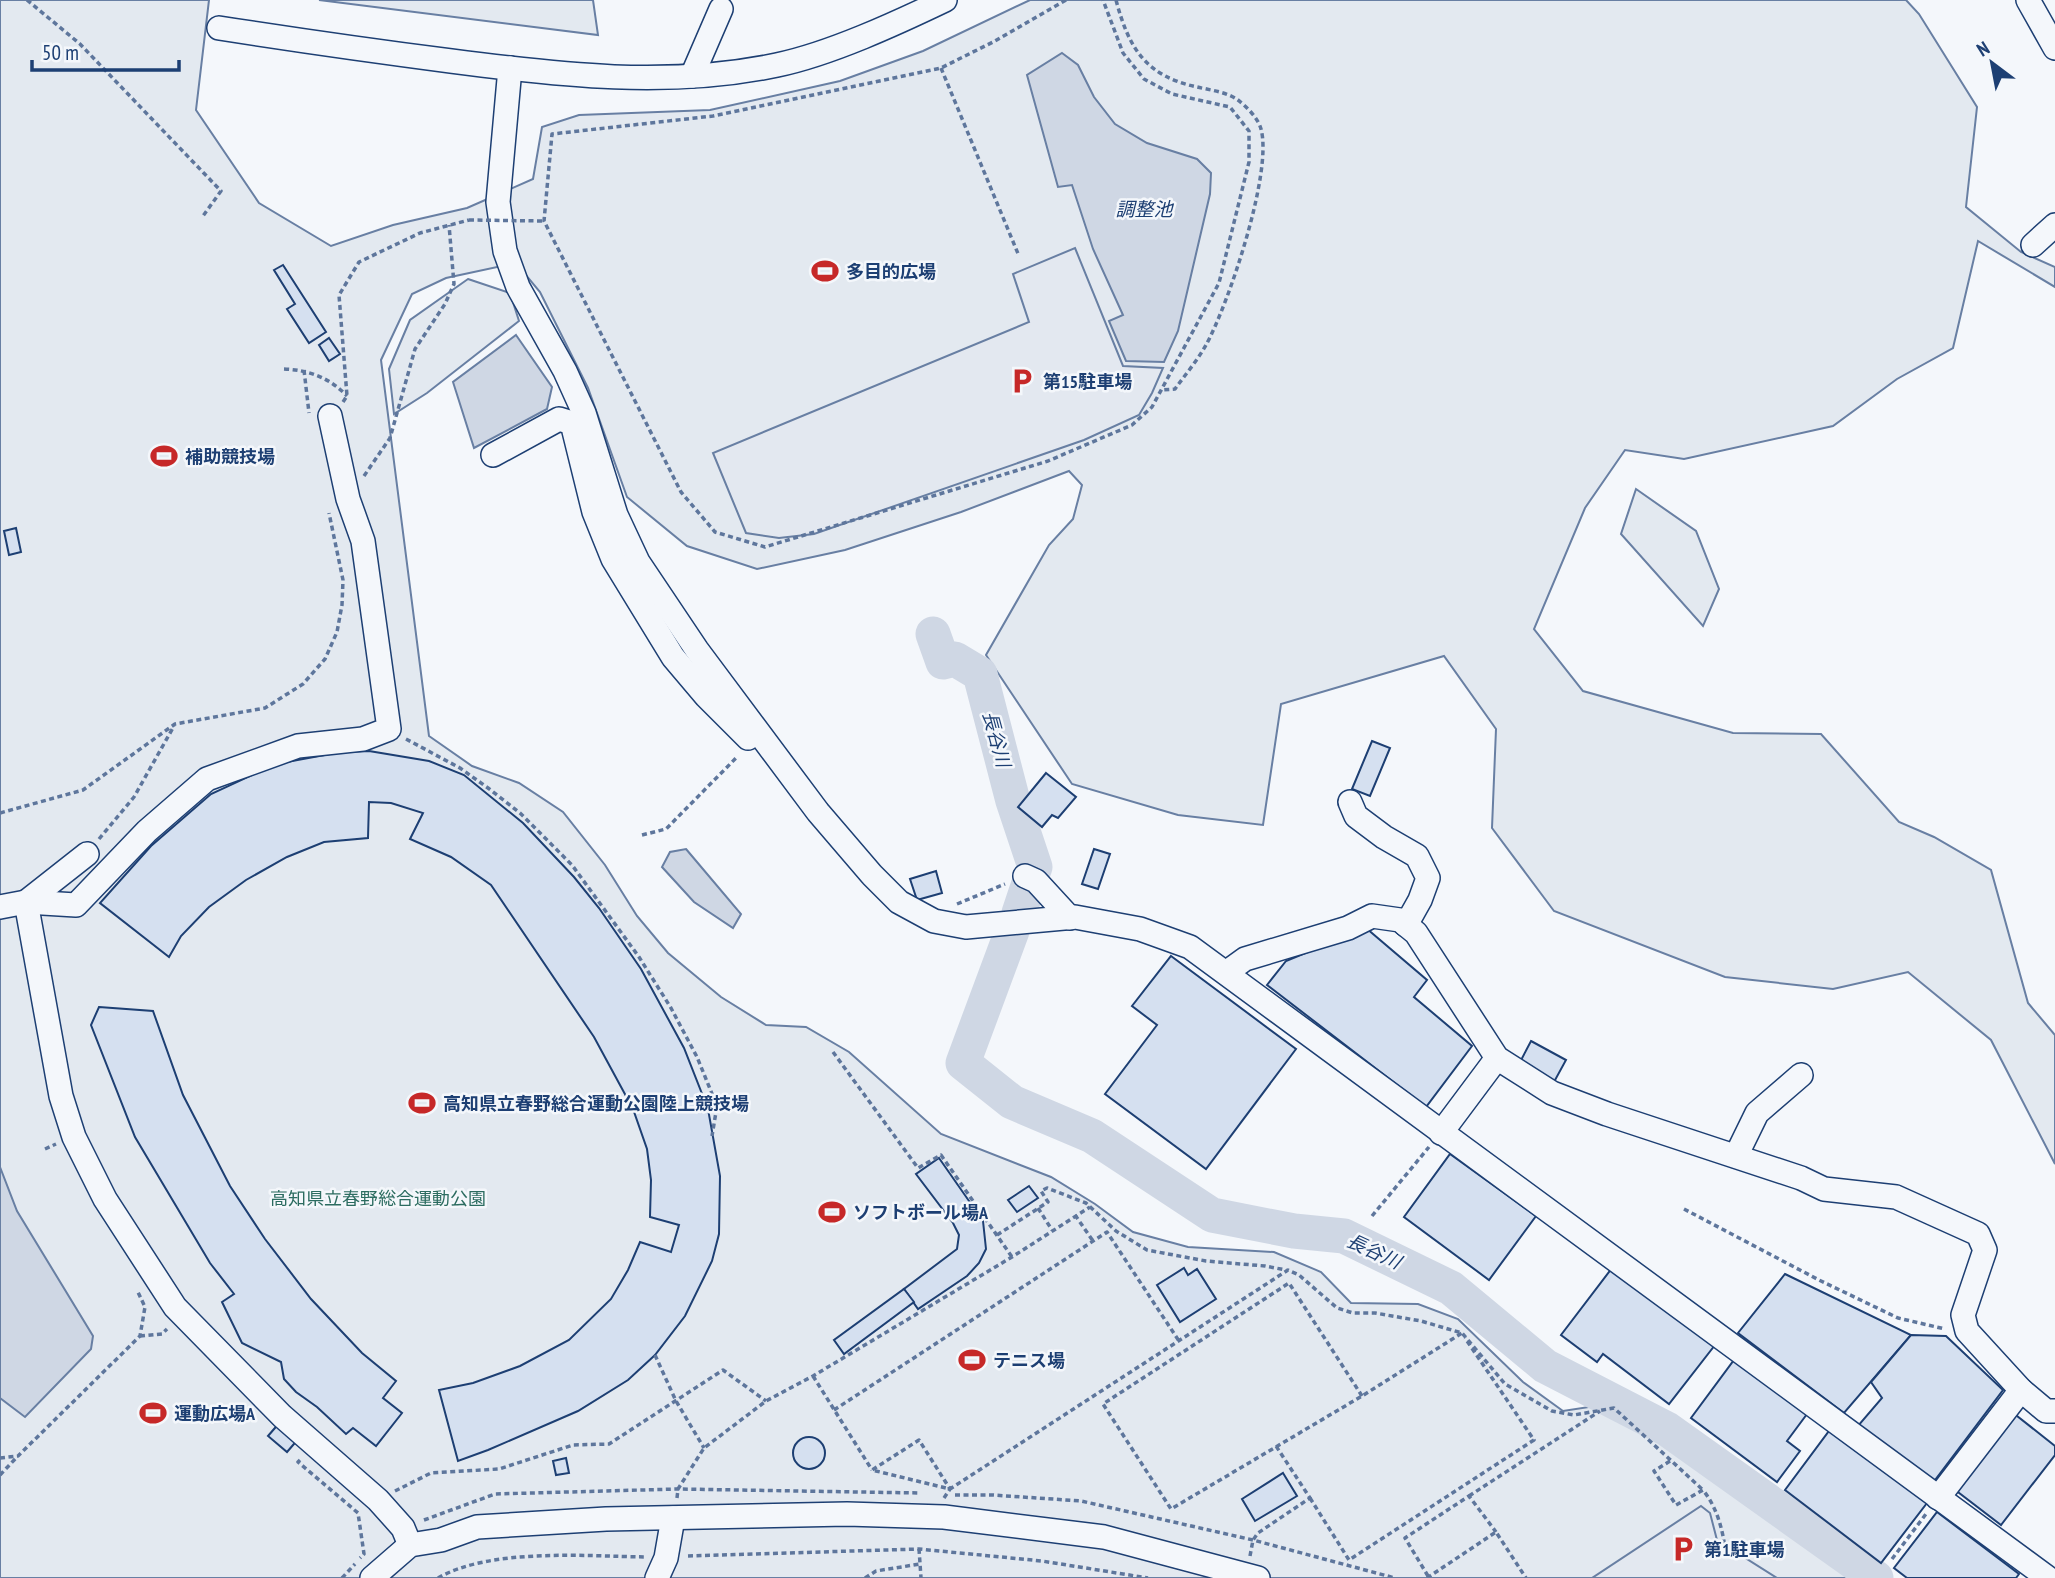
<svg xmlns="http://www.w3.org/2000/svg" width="2055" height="1578" viewBox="0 0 2055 1578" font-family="'PT Sans Narrow','Noto Sans JP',sans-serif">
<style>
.green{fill:#e3e9f0;stroke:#687fa3;stroke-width:2}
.parking{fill:#e3e8f0;stroke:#687fa3;stroke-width:2}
.water{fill:#cfd7e4;stroke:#687fa3;stroke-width:2}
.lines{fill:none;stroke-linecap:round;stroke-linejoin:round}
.river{stroke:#cfd7e4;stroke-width:35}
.building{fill:#d5e0f0;stroke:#1d3f73;stroke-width:2}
.minor-casing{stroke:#1d3f73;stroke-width:26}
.path{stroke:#5e769c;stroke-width:3.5;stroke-dasharray:5 3.5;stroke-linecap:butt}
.minor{stroke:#f4f7fb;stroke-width:23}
.path-bridge{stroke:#5e769c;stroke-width:3.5;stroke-dasharray:5 3.5;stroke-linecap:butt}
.labels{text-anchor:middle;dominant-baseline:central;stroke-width:5;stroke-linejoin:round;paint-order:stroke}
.poi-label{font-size:18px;font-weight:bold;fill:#1d3f73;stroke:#f4f7fb;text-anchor:start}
.park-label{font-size:18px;fill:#2c6c60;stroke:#f4f7fb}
.water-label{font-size:19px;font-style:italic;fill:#1d3f73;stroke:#f4f7fb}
</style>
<rect width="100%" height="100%" fill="#f4f7fb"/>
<g class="green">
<polygon points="0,0 209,0 196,110 259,203 331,246 393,225 467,208 533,179 542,127 579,115 710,110 840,81 923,51 1030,0 1906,0 1919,14 1977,107 1966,207 2021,252 2055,267 2055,287 1978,241 1953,348 1897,379 1833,426 1684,459 1625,450 1585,508 1534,629 1583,691 1733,733 1821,734 1899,822 1934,837 1991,870 2028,1003 2055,1035 2055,1164 1991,1040 1908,972 1833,989 1725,977 1554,911 1492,828 1496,729 1444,656 1281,704 1263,825 1178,815 1072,784 986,655 1049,545 1073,519 1082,485 1069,471 961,512 845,550 757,569 687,546 627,497 588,388 540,292 516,263 446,278 412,294 381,360 429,736 472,766 519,783 563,812 605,865 637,916 668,953 721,997 766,1025 806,1027 849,1052 941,1134 1051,1177 1095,1204 1133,1232 1188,1247 1274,1252 1321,1272 1351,1303 1418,1304 1458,1319 1523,1382 1563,1411 1615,1403 1858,1578 0,1578"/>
<polygon points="319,0 593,0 598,35"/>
<polygon points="468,279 510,293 519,321 427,393 394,414 389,369 410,320"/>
<polygon points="1636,489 1696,531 1719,589 1703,626 1621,534"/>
</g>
<g class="parking">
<polygon points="1075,248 1123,366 1163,368 1152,393 1139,415 1084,440 814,534 779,538 746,533 713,453 1029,322 1013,274"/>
<polygon points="1701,1506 1710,1513 1717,1540 1777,1578 1592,1578"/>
</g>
<g class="water">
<polygon points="1062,53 1078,65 1094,97 1115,124 1147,143 1197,159 1211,173 1210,194 1178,331 1164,362 1126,361 1109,321 1123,315 1093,249 1072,185 1058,187 1027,75"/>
<polygon points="516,335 552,387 547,409 474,448 453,382"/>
<polygon points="686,849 741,914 733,928 694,902 662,867 670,852"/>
<polygon points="0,1167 17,1211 93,1336 91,1349 25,1417 0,1398"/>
</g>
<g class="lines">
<g class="river">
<polyline points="933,634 943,662 955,659 980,674 1013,801 1035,867 1033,872"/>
<polyline points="1019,913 1028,886"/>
<polyline points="1012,931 963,1063 1012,1102 1092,1136 1212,1215 1294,1231 1344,1236 1451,1288 1545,1366 1667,1429 1876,1578"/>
</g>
</g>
<g class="building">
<polygon points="283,265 326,332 309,343 287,309 295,304 274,270"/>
<polygon points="329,338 340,354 329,361 319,345"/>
<polygon points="16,528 21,552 9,555 4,531"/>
<polygon points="1372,741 1390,748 1370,796 1352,789"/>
<polygon points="369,751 429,761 464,775 523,823 574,877 599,908 641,969 684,1048 708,1109 720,1176 719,1234 712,1261 685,1316 655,1355 628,1380 578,1411 488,1450 458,1461 439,1390 473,1383 520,1366 569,1340 611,1299 628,1270 640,1242 671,1252 679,1225 650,1217 651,1180 647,1149 633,1109 594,1037 491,885 451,857 410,839 423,813 391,803 369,802 368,838 324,842 287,857 246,880 209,907 181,936 169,957 100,903 151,846 211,794 276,764 341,752"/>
<polygon points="1046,773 1076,797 1058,818 1052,815 1042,827 1018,807"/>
<polygon points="1094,849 1110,854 1098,889 1082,884"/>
<polygon points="936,871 942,893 917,900 910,879"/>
<polygon points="1366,928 1427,980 1414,997 1472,1046 1426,1107 1267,985 1286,961"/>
<polygon points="1171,956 1296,1049 1206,1169 1105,1094 1157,1025 1132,1006"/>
<polygon points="99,1007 153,1011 183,1095 230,1186 265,1239 311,1299 362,1353 396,1381 383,1398 402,1413 376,1446 353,1428 346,1434 317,1407 296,1392 284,1379 281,1362 242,1343 222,1302 234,1294 210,1263 135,1137 91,1025"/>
<polygon points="1531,1041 1566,1060 1554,1082 1519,1064"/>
<polygon points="1450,1154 1536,1216 1489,1280 1404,1217"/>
<polygon points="939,1158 983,1221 986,1249 979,1263 967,1276 918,1309 904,1289 957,1249 959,1235 953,1223 916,1174"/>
<polygon points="1029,1186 1038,1198 1017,1212 1008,1200"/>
<polygon points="1184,1268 1188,1275 1197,1269 1216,1299 1180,1322 1157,1285"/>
<polygon points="1612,1268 1715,1345 1669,1404 1603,1354 1597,1362 1561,1335"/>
<polygon points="1785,1274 1911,1335 1844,1413 1738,1333"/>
<polygon points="904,1289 914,1302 844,1354 834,1340"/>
<polygon points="1911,1335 1946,1336 2003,1390 1932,1484 1857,1427 1882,1398 1871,1382"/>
<polygon points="1734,1360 1807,1414 1787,1441 1800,1451 1777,1482 1691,1418"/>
<polygon points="2012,1412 2055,1446 2055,1455 2001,1525 1954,1489"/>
<polygon points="281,1421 300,1437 287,1452 268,1436"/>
<polygon points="1829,1431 1927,1503 1881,1563 1785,1490"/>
<circle cx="809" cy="1453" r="16"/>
<polygon points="566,1458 569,1473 556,1475 553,1461"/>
<polygon points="1283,1473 1297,1496 1255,1521 1242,1499"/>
<polygon points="1937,1512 2019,1574 2016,1578 1907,1578 1894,1568"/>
</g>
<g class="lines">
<g class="minor-casing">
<g id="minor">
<polyline points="2028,0 2055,48"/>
<path d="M 219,28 C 296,40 373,51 451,61 C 559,75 669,88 777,65 C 830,54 897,23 945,0"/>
<polyline points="510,68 498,202 505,251 518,287 565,371 584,413 616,515 638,562 697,650 818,812 872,875 899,902 934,921 966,927 1075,917 1140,929 1190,947 2048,1578"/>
<polyline points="692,76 721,9"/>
<polyline points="2033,245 2055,225"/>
<polyline points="493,455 559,419 572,423 594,512 613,559 673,657 706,696 748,738"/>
<polyline points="1350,802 1356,816 1384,837 1417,856 1428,878 1420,900 1406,925"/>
<polyline points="87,854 26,902 61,1096 74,1137 105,1199 175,1307 282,1416 378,1500 403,1528 410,1545"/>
<polyline points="1025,876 1036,881 1070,918"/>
<polyline points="0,907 26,902 76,905 147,831 207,779 298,746 363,739 389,729 363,541 348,499 330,416"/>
<polyline points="1227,972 1245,959 1348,928 1372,916 1400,920 1416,933 1497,1058 1552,1093 1607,1114 1801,1178 1824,1189 1896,1197 1978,1234 1985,1250 1963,1315 1967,1331 2021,1390 2046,1411 2055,1411"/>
<polyline points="1441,1133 1497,1058"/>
<polyline points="1736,1156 1757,1113 1801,1075"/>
<polyline points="1938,1498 2021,1390"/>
<polyline points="372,1578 410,1545 441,1540 477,1527 606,1519 847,1514 944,1517 1104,1537 1258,1578"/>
<polyline points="657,1578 666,1558 673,1518"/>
</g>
</g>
<g class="path">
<polyline points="27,0 80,44 221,191 203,216"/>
<polyline points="1066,0 993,42 941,68 713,116 552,134 544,221 681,492 715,532 765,547 1048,461 1132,425 1152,407 1219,283 1249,162 1249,131 1230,107 1172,94 1144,79 1123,53 1103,0"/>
<path d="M 1116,0 C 1129,49 1146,76 1197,87 C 1210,90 1227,92 1238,100 C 1247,107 1258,118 1261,129 C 1273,173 1228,305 1206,345 C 1197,361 1185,375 1175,389 L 1162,390"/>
<polyline points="941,68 1019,256"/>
<path d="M 284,369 C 309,370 330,378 347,396"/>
<polyline points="304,370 309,413"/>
<polyline points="343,402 347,396 339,295 359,262 420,233 469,220"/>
<polyline points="364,476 390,438 415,349 445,304 454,284 449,225"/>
<polyline points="406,739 460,768 488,788 520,813 572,865 639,957 671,1008 697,1057 717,1106 712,1136"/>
<polyline points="0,813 83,790 175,724 265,708 303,684 325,659 337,632 342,605 343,580 329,513"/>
<polyline points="642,835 666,829 738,756"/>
<polyline points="99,839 134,797 174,726"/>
<polyline points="957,904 1005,884"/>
<polyline points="833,1052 918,1168 941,1155 1012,1257"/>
<polyline points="45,1149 56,1144"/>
<polyline points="1038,1208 1052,1230"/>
<polyline points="1684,1209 1819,1280 1898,1318 1945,1329"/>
<polyline points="1075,1215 1093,1241"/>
<polyline points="1372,1216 1429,1147"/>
<polyline points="997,1235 1048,1202 1041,1191 1047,1188 1086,1203 1116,1231 1147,1250 1206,1261 1265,1266 1286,1270"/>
<polyline points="140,1336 162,1334 167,1329"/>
<polyline points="655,1355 676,1401 704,1448"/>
<polyline points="813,1376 872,1470"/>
<polyline points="1362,1396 1289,1283 1103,1404 1171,1509 1362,1396 1462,1333"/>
<polyline points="834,1410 1107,1232 1179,1341"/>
<polyline points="0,1458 18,1456 140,1336 145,1307 137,1290"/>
<polyline points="300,1460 298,1462 358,1513 364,1554 360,1558"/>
<path d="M 1670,1461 L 1654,1471 L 1676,1505 L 1703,1490 C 1718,1509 1723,1531 1726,1555"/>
<polyline points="0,1475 17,1457"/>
<polyline points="395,1491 431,1473 499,1469 573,1445 609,1444 723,1370 766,1401"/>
<polyline points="955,1495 993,1495 1081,1501 1253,1540 1395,1578"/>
<polyline points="1469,1496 1600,1411"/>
<polyline points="677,1498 678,1489 704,1448 766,1401 813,1376 1012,1257 1090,1207"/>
<polyline points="944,1498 950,1489 919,1440 872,1470 950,1489 1288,1270 1299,1275 1337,1308 1353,1313 1375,1313 1421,1321 1462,1333 1505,1384 1552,1411 1574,1415 1614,1408 1703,1490"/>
<polyline points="1310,1498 1349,1560 1534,1440 1465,1338"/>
<polyline points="424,1520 495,1494 678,1489 920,1493"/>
<polyline points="919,1549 921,1578"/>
<polyline points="688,1556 919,1549 1042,1561 1148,1578"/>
<polyline points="1250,1556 1253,1540 1258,1533 1310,1498 1276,1446"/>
<polyline points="1892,1559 1926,1514"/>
<polyline points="1428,1576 1405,1538 1469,1496 1496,1532"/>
<polyline points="342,1578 355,1564"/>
<path d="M 438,1578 C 490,1548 585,1556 646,1557"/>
<polyline points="865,1578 876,1571 920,1564"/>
<polyline points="1427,1578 1496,1532 1526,1578"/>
</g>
<use href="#minor" class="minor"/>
<polyline class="path-bridge" points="469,220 544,221"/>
</g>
<defs>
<g id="stadium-bare" transform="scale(2.1)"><path d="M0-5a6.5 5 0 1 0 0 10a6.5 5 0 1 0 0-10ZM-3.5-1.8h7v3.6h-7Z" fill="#c62828" stroke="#f4f7fb" stroke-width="2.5" paint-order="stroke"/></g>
<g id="parking-bare" transform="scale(2.1)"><path d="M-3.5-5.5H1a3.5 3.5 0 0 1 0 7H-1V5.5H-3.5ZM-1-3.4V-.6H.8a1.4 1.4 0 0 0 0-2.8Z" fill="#c62828" stroke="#f4f7fb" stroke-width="2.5" paint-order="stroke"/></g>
</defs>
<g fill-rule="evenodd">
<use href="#stadium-bare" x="825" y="271"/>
<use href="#parking-bare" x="1022" y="381"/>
<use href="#stadium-bare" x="164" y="456"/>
<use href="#stadium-bare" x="422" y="1103"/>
<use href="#stadium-bare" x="832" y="1212"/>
<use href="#stadium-bare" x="972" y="1360"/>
<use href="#stadium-bare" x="153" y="1413"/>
<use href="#parking-bare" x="1683" y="1549"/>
</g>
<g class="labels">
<g class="poi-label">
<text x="846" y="271">多目的広場</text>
<text x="1043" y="381">第15駐車場</text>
<text x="185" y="456">補助競技場</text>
<text x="443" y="1103">高知県立春野総合運動公園陸上競技場</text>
<text x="853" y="1212">ソフトボール場A</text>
<text x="993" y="1360">テニス場</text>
<text x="174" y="1413">運動広場A</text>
<text x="1704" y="1549">第1駐車場</text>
</g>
<g class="park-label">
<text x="378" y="1198">高知県立春野総合運動公園</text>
</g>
<g class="water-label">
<text x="1144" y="209">調整池</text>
<text transform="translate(997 739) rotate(75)">長谷川</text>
<text transform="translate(1374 1251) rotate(25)">長谷川</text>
</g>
</g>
<g transform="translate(1992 63) rotate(328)" stroke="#f4f7fb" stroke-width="5" paint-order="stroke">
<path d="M0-5L12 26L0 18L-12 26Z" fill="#1d3f73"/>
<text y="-10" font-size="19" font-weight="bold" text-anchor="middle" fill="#1d3f73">N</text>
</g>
<path d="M32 60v10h147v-10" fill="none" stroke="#1d3f73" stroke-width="3.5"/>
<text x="42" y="60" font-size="21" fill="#1d3f73" stroke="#f4f7fb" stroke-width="5" paint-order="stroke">50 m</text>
</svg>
